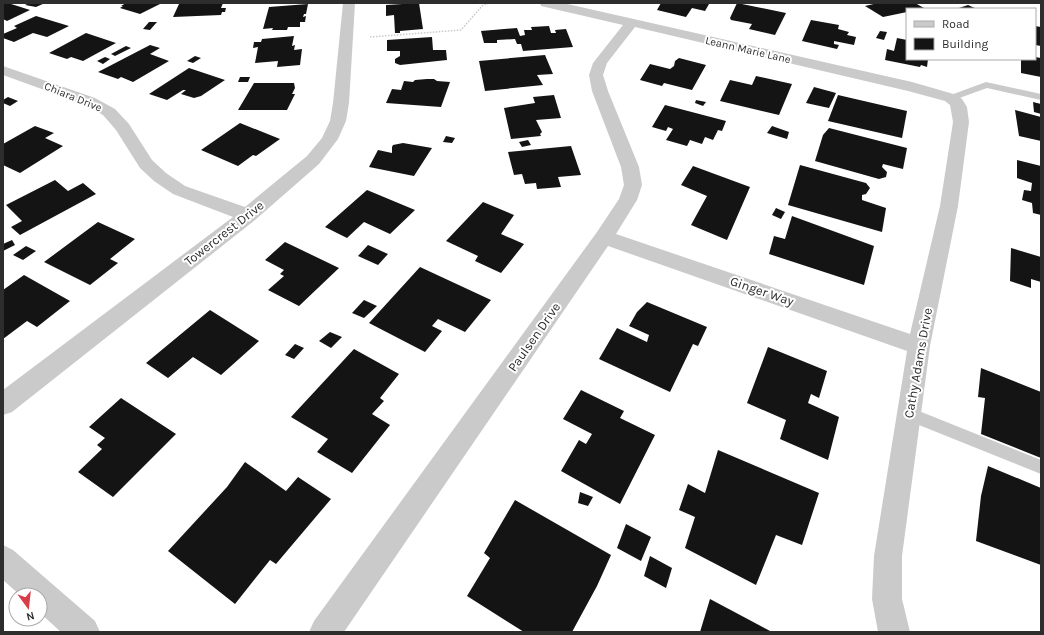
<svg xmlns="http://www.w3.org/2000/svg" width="1044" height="635" viewBox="0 0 1044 635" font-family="Karla,sans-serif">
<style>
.building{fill:#141414}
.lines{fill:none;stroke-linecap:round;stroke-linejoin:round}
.path{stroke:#cacaca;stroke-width:1.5;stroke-dasharray:1.5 1.5;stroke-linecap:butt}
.service{fill:#cacaca;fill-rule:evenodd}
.minor{fill:#cacaca;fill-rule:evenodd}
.labels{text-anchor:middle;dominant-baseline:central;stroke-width:4;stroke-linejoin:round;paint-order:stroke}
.far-street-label{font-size:11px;fill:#2d2d2d;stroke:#fff}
.street-label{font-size:13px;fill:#2d2d2d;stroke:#fff}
</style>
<rect width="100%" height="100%" fill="#fff"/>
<g class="building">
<polygon points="3,3 8,3 30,10 7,21 3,19"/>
<polygon points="29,3 45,3 36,7 25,5"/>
<polygon points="126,3 162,3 140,14 120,8 123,6 121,6"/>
<polygon points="189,3 223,3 221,8 226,8 225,12 222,12 221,15 173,17 179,4"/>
<polygon points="419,3 423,29 400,31 400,33 395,33 394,15 386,16 386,5"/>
<polygon points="661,3 704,3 709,4 705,11 692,8 686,17 657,10"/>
<polygon points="737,3 786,13 775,35 749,29 752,24 731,20 730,18"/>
<polygon points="878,3 915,3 924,8 907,9 907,12 883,17 865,6"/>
<polygon points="308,4 306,14 304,14 303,17 306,16 305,22 300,22 300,27 288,27 287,30 272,30 273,28 263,29 269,7"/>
<polygon points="968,5 977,9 956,9"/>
<polygon points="36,16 69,26 47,37 33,33 14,42 3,38 3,34 17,28 14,26"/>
<polygon points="811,20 839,25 838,29 849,32 847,35 856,37 854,45 834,41 834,44 839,45 837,49 802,41"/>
<polygon points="149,22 157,22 150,30 143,29"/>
<polygon points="549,26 551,33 556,33 555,30 566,29 573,47 523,51 521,44 517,44 515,39 497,40 497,43 484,43 481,31 517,28 520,36 525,35 524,30 532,30 531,27"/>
<polygon points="1035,26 1041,27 1041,46 1035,45"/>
<polygon points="880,31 887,32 884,40 876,38"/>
<polygon points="86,33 116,43 83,61 71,57 67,59 49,53"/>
<polygon points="294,36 292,46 295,45 294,50 302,49 300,65 277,67 278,61 255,63 258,47 253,48 254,42 261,42 262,39"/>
<polygon points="432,37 433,50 446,50 447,60 400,65 395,63 395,59 400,56 400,51 387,51 387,40"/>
<polygon points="897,38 907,40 907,59 928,59 927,67 921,65 920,67 885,60 887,49 894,51"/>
<polygon points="150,45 160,48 150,54 169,61 133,82 121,77 118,79 98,72"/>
<polygon points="126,46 131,48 115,56 111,54"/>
<polygon points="545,55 553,74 537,75 543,85 485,91 479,61"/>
<polygon points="195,56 201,58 193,63 187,61"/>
<polygon points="105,57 110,59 103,64 97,61"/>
<polygon points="1035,57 1041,58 1041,77 1021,73 1021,59 1035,59"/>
<polygon points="679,58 706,65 692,90 664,83 662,86 640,80 650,64 670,69 674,66 675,61"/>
<polygon points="189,68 225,80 201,96 194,98 181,94 186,90 183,90 167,100 149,94"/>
<polygon points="756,76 792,84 779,115 720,101 730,80 752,85"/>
<polygon points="240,77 250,77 248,82 238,82"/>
<polygon points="427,79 434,79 437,81 450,82 441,107 386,103 392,89 401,90 404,81 413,82 415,80"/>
<polygon points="254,83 294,83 295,88 292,94 295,94 287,110 238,110"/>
<polygon points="814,87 836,93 829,108 806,103"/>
<polygon points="554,95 561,118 536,120 542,132 540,134 541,136 511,139 504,108 535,103 533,97"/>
<polygon points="838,95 907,111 902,138 828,121"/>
<polygon points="8,97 18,101 10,106 3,103 3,100"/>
<polygon points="696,100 706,102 703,106 695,103"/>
<polygon points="1033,102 1041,104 1041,114 1034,112"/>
<polygon points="665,105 726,121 722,131 718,130 713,140 705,137 702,144 690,140 687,146 666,140 673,129 668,127 666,131 652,127"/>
<polygon points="1015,110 1041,117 1041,141 1019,136"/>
<polygon points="240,123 280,139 256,156 253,155 238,166 201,150"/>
<polygon points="35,126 54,133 45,138 63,146 20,173 3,165 3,144"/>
<polygon points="772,126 789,132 787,139 767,133"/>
<polygon points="829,128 907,148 903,169 883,164 882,167 887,172 886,177 879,179 815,161 823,135"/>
<polygon points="446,136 455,138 452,143 443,142"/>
<polygon points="528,140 531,145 522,147 519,142"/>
<polygon points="403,143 432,148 414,176 369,167 378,150 392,153 392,147 393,145"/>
<polygon points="571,146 581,175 558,177 561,187 537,189 536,183 525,184 522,174 514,175 508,152"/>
<polygon points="1017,160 1041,166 1041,215 1033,213 1032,203 1022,200 1024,190 1031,191 1032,183 1017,178"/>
<polygon points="800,165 866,183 870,188 866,194 862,195 862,200 886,208 882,232 788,205"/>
<polygon points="693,166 750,187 727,240 691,225 707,196 681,185"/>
<polygon points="55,180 68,191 83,183 96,194 20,235 11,227 22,221 6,205"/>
<polygon points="367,190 415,210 390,234 364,222 347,238 325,227"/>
<polygon points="483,202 514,215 501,234 524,244 501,273 475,261 478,256 446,241"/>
<polygon points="776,208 785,212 781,219 772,215"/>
<polygon points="792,216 874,246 864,285 769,254 774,236 785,239"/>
<polygon points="98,222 135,239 110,259 118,263 90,285 44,262"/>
<polygon points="12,240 15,245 3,251 3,244"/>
<polygon points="285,242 339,268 299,306 268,290 284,276 280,274 284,270 265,260"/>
<polygon points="368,245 388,254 378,265 358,256"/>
<polygon points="26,246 36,251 23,260 13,255"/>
<polygon points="1011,248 1041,257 1041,282 1031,279 1031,288 1010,281"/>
<polygon points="420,267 491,300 465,332 438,319 432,326 442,331 425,352 369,323"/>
<polygon points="24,275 70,301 37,327 27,321 3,339 3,290"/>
<polygon points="364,300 377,306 364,318 352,313"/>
<polygon points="647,302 707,327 698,346 693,344 670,392 599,359 617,328 647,342 649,335 629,326 637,312"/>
<polygon points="210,310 259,341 221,375 193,357 168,378 146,363"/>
<polygon points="330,332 342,337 331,348 319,341"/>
<polygon points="295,344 304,348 294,359 285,355"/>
<polygon points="768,347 827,371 819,398 811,394 808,403 839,417 828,460 780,439 786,420 747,403"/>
<polygon points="354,349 399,374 380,398 384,401 372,414 390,425 352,473 317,452 328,439 291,417"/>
<polygon points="981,368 1041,392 1041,458 981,434 985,398 978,397"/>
<polygon points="581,390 624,411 620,418 655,435 620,504 561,471 579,440 586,444 592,434 563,419"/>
<polygon points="121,398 176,434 113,497 78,472 102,449 97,445 105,438 89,427"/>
<polygon points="718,450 819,493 802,545 776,535 756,585 685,548 695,517 679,510 688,484 705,493"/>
<polygon points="245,462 286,491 298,477 331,499 276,564 270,560 235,604 168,551 227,487"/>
<polygon points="988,466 1041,488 1041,565 976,541 981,496"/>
<polygon points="580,492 593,497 588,506 578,503"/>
<polygon points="515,500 611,555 597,586 572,632 524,632 467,596 490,558 484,553"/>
<polygon points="626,524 651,537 641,561 617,548"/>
<polygon points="650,556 672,568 666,588 644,576"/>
<polygon points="710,599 772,632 700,632"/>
</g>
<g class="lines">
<polyline class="path" points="370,37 461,30 483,5 490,3"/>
<g class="service">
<polygon points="986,82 1041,94 1041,100 987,88 954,100 951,101 946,98 948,96"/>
<polygon points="909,407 1041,460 1041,474 904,419 902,414 904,409"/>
</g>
<g class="minor">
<polygon points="343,3 355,3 349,103 346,121 338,139 319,164 255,220 12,412 3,415 3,390 233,217 173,194 154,181 140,168 116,130 103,115 83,104 3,75 3,66 95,98 115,109 129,124 152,160 166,173 185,186 245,207 307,156 322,138 330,121 333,103"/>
<path d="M 540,3 L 563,3 L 912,82 L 957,95 L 962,99 L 967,107 L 969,122 L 958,206 L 930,346 L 902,556 L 902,599 L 910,632 L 878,632 L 872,599 L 874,556 L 907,351 L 608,246 L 344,632 L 309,632 L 314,621 L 597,232 L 619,199 L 624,185 L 621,167 L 592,91 L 589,75 L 593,63 L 623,25 L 541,6 ZM 635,27 L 908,91 L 945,101 L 950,105 L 953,122 L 940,206 L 910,334 L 616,234 L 637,200 L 642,185 L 639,167 L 608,91 L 603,75 L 607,63 Z"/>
<polygon points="3,545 13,550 95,621 100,632 61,632 40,613 40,595 20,595 3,580"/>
</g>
</g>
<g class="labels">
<g class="far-street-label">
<text transform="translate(748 50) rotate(13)">Leann Marie Lane</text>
<text transform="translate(73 97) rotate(22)">Chiara Drive</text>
</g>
<g class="street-label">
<text transform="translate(224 233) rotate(-38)">Towercrest Drive</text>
<text transform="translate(762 291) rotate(19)">Ginger Way</text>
<text transform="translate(534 337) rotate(-55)">Paulsen Drive</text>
<text transform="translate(918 363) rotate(-80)">Cathy Adams Drive</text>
</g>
</g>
<rect width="1044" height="635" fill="none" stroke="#2d2d2d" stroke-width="8"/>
<rect x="906" y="8" width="130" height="52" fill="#ffffff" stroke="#ababab"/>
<rect x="914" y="21" width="20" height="6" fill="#cacaca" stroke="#ababab"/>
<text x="942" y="28" font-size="12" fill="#2d2d2d">Road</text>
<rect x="914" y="38" width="20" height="12" fill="#141414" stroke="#ababab"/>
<text x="942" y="48" font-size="12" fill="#2d2d2d">Building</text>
<g transform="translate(28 607) rotate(165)"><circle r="19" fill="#ffffff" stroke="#ababab"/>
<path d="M0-3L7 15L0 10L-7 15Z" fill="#d83c48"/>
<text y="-6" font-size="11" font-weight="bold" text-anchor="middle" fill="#2d2d2d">N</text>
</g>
</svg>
